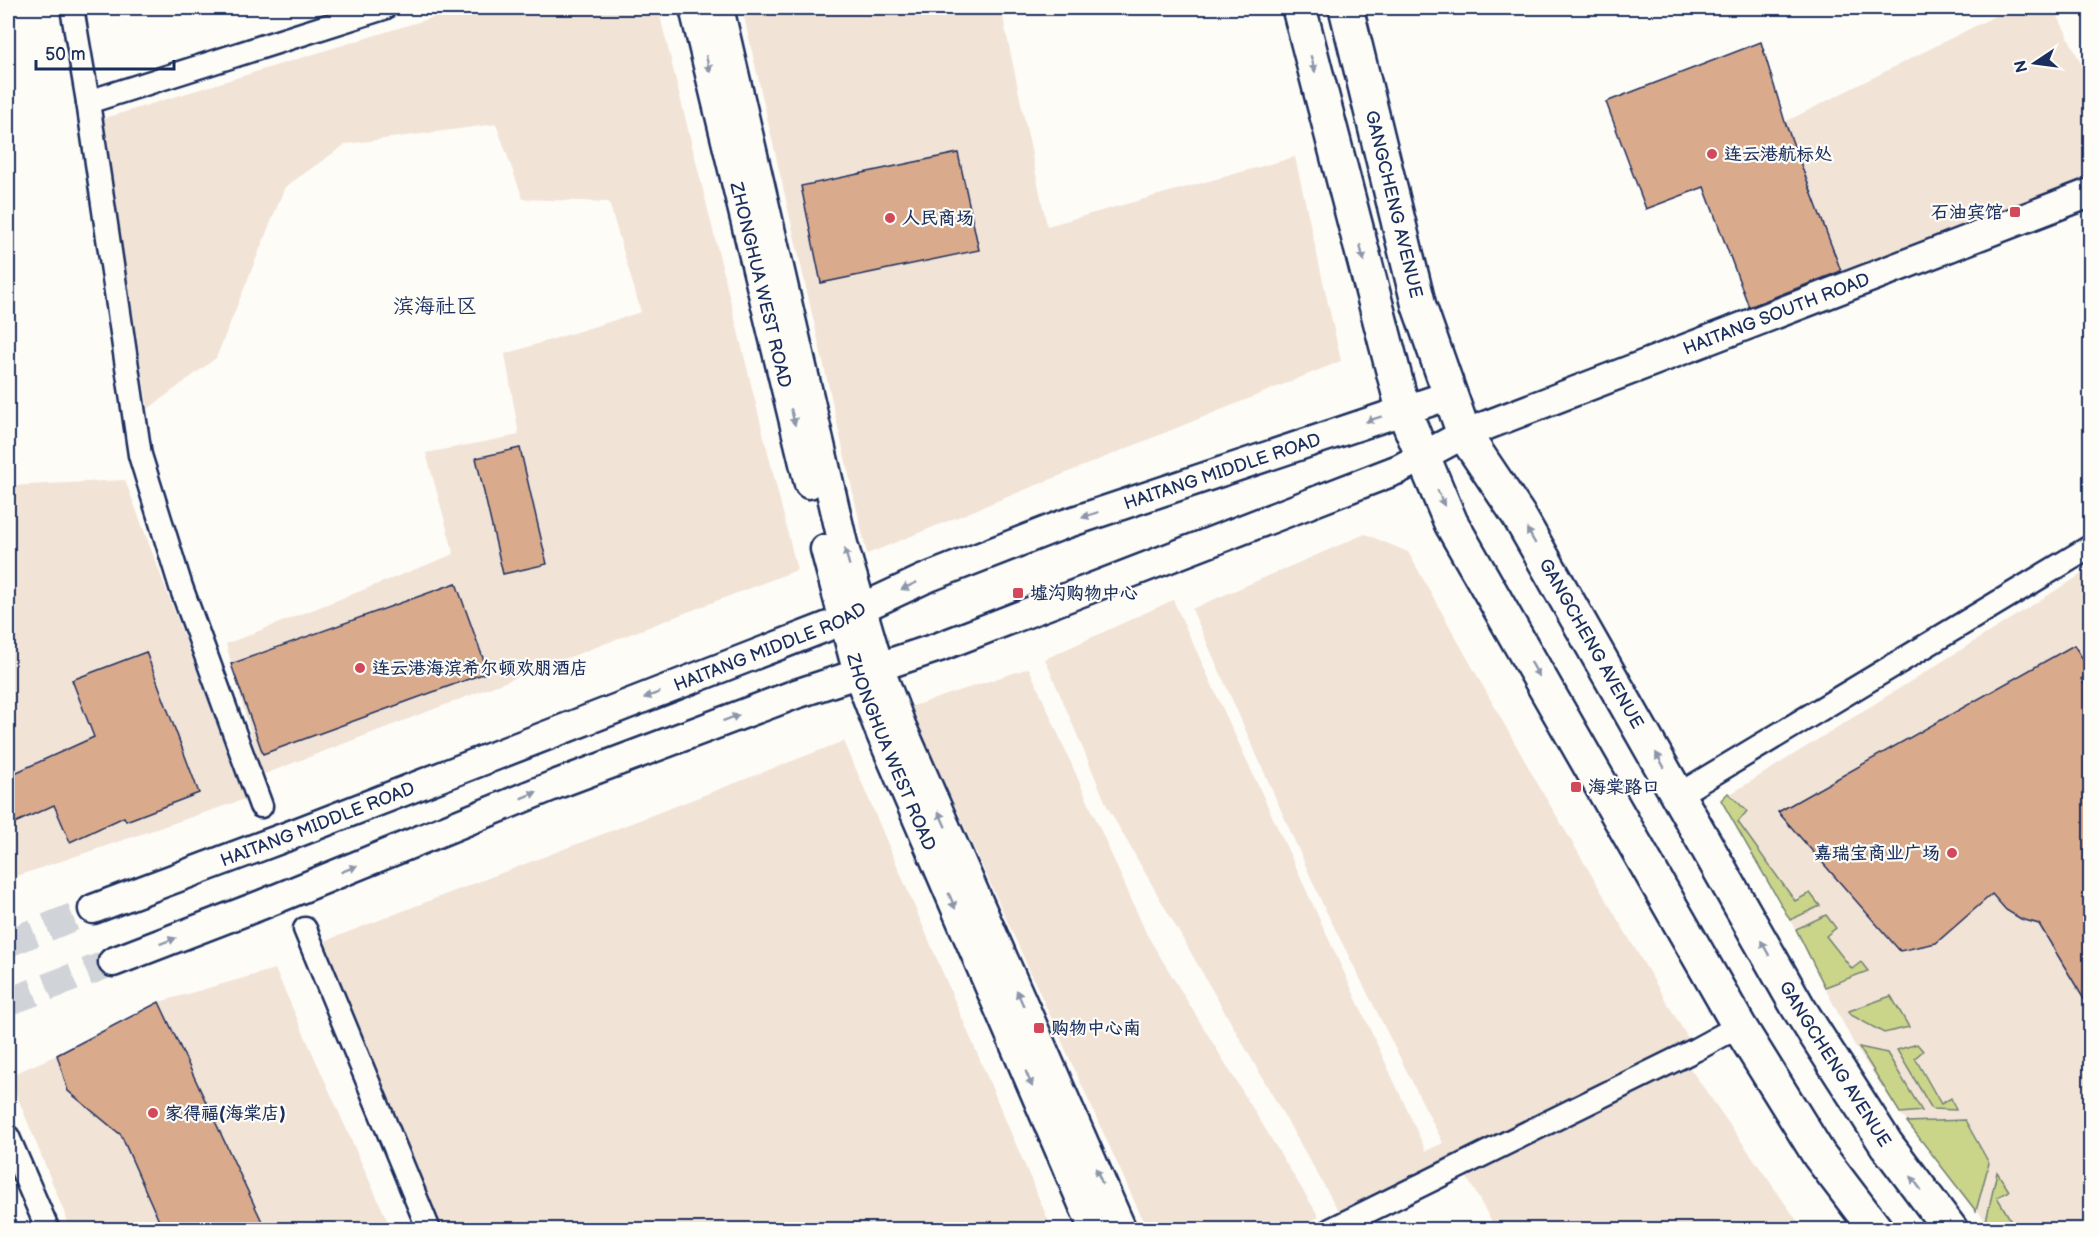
<svg xmlns="http://www.w3.org/2000/svg" width="2098" height="1237" viewBox="0 0 2098 1237" font-family="'Balsamiq Sans','LXGW WenKai TC',sans-serif">
<style>
.built{fill:#f2e3d7}
.green{fill:#cad589;stroke:#728274;stroke-width:1.5}
.building{fill:#daaa8d;stroke:#1b2f5e;stroke-width:1.5}
.lines{fill:none;stroke-linecap:round;stroke-linejoin:round}
.major-tunnel{stroke:#d0d3d8;stroke-width:28;stroke-dasharray:28 14;stroke-linecap:butt}
.minor-casing{stroke:#1b2f5e;stroke-width:27}
.major-casing{stroke:#1b2f5e;stroke-width:33}
.highway-casing{stroke:#1b2f5e;stroke-width:38}
.minor{stroke:#fdfcf7;stroke-width:22}
.major{stroke:#fdfcf7;stroke-width:28}
.highway{stroke:#fdfcf7;stroke-width:33}
.rail-casing{stroke:#1b2f5e;stroke-width:7}
.rail{stroke:#fdfcf7;stroke-width:4.5;stroke-dasharray:14;stroke-linecap:butt}
.oneway{fill:#8c96aa}
.poi-dot{fill:#d1495b;stroke:#fdfcf7;stroke-width:2}
.labels{text-anchor:middle;dominant-baseline:central;stroke-width:4.5;stroke-linejoin:round;paint-order:stroke}
.poi-label{font-size:18px;font-weight:bold;fill:#1b2f5e;stroke:#fdfcf7;text-anchor:start}
.street-label{font-size:18px;fill:#1b2f5e;stroke:#fdfcf7}
.quarter-label{font-size:21px;fill:#1b2f5e;stroke:#fdfcf7}
</style>
<rect width="100%" height="100%" fill="#fdfcf7"/>
<filter id="ink" filterUnits="userSpaceOnUse"><feTurbulence type="fractalNoise" baseFrequency=".0167" numOctaves="2"/><feDisplacementMap in="SourceGraphic" scale="12" xChannelSelector="R" yChannelSelector="G"/><feConvolveMatrix kernelMatrix="1 2 1 2 8 2 1 2 1" color-interpolation-filters="sRGB"/></filter>
<g filter="url(#ink)">
<g class="built">
<polygon points="464,8 658,8 797,570 262,775 226,644 454,554 426,453 519,435 505,354 641,312 609,202 523,199 496,124 346,144 285,187 216,358 148,409 102,119"/>
<polygon points="742,8 1001,8 1047,226 1295,157 1341,361 867,554"/>
<polygon points="2011,8 2054,8 2090,82 2090,177 1842,273 1785,122"/>
<polygon points="125,480 245,799 8,879 8,486"/>
<polygon points="1365,534 1408,552 1540,788 1695,1050 1345,1222 1108,808 1045,659 1173,600 1426,1151 1443,1143 1323,905 1192,609"/>
<polygon points="2090,569 2090,1229 1992,1229 1900,1113 1856,1048 1790,920 1721,800"/>
<polygon points="1029,668 1147,935 1319,1217 1295,1229 1147,1229 910,707"/>
<polygon points="844,741 1052,1229 443,1229 312,946"/>
<polygon points="275,969 391,1229 266,1229 159,1002"/>
<polygon points="57,1055 68,1091 121,1135 163,1229 71,1229 9,1076"/>
<polygon points="1687,1064 1803,1229 1496,1229 1466,1176"/>
</g>
<g class="green">
<polygon points="1728,793 1747,811 1738,822 1795,901 1810,893 1820,906 1790,920 1721,800"/>
<polygon points="1826,915 1836,928 1826,936 1852,969 1861,962 1868,971 1825,987 1796,929"/>
<polygon points="1891,996 1909,1027 1884,1033 1851,1015 1849,1011"/>
<polygon points="1917,1044 1923,1051 1915,1058 1941,1104 1951,1098 1956,1110 1932,1109 1897,1050"/>
<polygon points="1859,1047 1887,1053 1922,1111 1900,1113"/>
<polygon points="1965,1120 1989,1163 1976,1211 1907,1122"/>
<polygon points="1997,1172 2009,1191 1997,1197 2016,1229 1992,1229 1986,1221"/>
</g>
<g class="building">
<polygon points="1761,42 1785,122 1841,271 1749,307 1704,187 1646,209 1606,102"/>
<polygon points="958,153 979,250 821,283 801,186"/>
<polygon points="520,448 547,564 503,574 476,458"/>
<polygon points="456,583 488,672 263,754 231,664"/>
<polygon points="2074,645 2091,672 2081,679 2091,694 2091,1011 2039,924 2021,919 2006,910 1992,894 1936,943 1900,951 1778,812"/>
<polygon points="146,652 199,793 126,821 124,817 70,842 54,805 8,826 8,776 94,737 72,680"/>
<polygon points="159,1002 266,1230 163,1230 121,1135 68,1091 57,1055"/>
</g>
<g class="lines">
<g class="major-tunnel">
<polyline points="8,943 93,909"/>
<polyline points="8,1002 113,962"/>
</g>
<g class="minor-casing">
<g id="minor">
<polyline points="72,8 88,102 140,455 181,587 261,806"/>
<polyline points="88,102 384,8"/>
<polyline points="1693,786 2090,547"/>
<polyline points="305,929 429,1230"/>
<polyline points="8,1137 48,1230"/>
<polyline points="1330,1230 1695,1050 1739,1026"/>
</g>
</g>
<g class="major-casing">
<g id="major">
<path id="s1" d="M 694,8 L 809,484"/>
<polyline points="719,8 843,544 879,667 901,725 1122,1230"/>
<path id="s2" d="M 825,549 L 858,674 L 881,734 L 1094,1230"/>
<path id="s3" d="M 93,909 L 291,835 L 844,620 L 862,608 L 924,579 L 1062,525 L 1450,395"/>
<path id="s4" d="M 113,962 L 261,905 L 557,784 L 796,694 L 939,647 L 1399,469 L 1464,434 L 2090,193"/>
</g>
</g>
<g class="highway-casing">
<g id="highway">
<polyline points="1299,8 1403,409 1451,523 1739,1026 1819,1155 1876,1230"/>
<path id="s5" d="M 1346,8 L 1419,306 L 1464,434 L 1519,516 L 1798,1007 L 1886,1144 L 1951,1230"/>
</g>
</g>
<use href="#minor" class="minor"/>
<use href="#major" class="major"/>
<use href="#highway" class="highway"/>
<g class="rail-casing">
<polyline id="rail" points="8,1224 10,1230"/>
</g>
<use href="#rail" class="rail"/>
</g>
<defs><path id="oneway-solid" d="M-6-.8H1V-3.2L6.5 0L1 3.2V.8H-6Z" transform="scale(1.5)"/></defs>
<g class="oneway">
<use href="#oneway-solid" transform="translate(708 64) rotate(76)"/>
<use href="#oneway-solid" transform="translate(1313 64) rotate(75)"/>
<use href="#oneway-solid" transform="translate(1362 253) rotate(76)"/>
<use href="#oneway-solid" transform="translate(793 417) rotate(76)"/>
<use href="#oneway-solid" transform="translate(1374 419) rotate(161)"/>
<use href="#oneway-solid" transform="translate(1441 498) rotate(67)"/>
<use href="#oneway-solid" transform="translate(1090 515) rotate(161)"/>
<use href="#oneway-solid" transform="translate(1531 536) rotate(-120)"/>
<use href="#oneway-solid" transform="translate(847 557) rotate(-106)"/>
<use href="#oneway-solid" transform="translate(909 586) rotate(155)"/>
<use href="#oneway-solid" transform="translate(1535 669) rotate(60)"/>
<use href="#oneway-solid" transform="translate(652 695) rotate(159)"/>
<use href="#oneway-solid" transform="translate(731 718) rotate(-20)"/>
<use href="#oneway-solid" transform="translate(1660 760) rotate(-120)"/>
<use href="#oneway-solid" transform="translate(529 795) rotate(-22)"/>
<use href="#oneway-solid" transform="translate(942 819) rotate(-114)"/>
<use href="#oneway-solid" transform="translate(349 869) rotate(-22)"/>
<use href="#oneway-solid" transform="translate(952 901) rotate(67)"/>
<use href="#oneway-solid" transform="translate(168 941) rotate(-21)"/>
<use href="#oneway-solid" transform="translate(1765 948) rotate(-119)"/>
<use href="#oneway-solid" transform="translate(1020 998) rotate(-114)"/>
<use href="#oneway-solid" transform="translate(1029 1079) rotate(67)"/>
<use href="#oneway-solid" transform="translate(1099 1176) rotate(-114)"/>
<use href="#oneway-solid" transform="translate(1916 1183) rotate(-127)"/>
</g>
</g>
<g class="poi-dot">
<circle cx="1712" cy="154" r="6"/>
<rect x="2009" y="206" width="12" height="12" rx="3"/>
<circle cx="890" cy="218" r="6"/>
<rect x="1012" y="587" width="12" height="12" rx="3"/>
<circle cx="360" cy="668" r="6"/>
<rect x="1570" y="781" width="12" height="12" rx="3"/>
<circle cx="1952" cy="853" r="6"/>
<rect x="1033" y="1022" width="12" height="12" rx="3"/>
<circle cx="153" cy="1113" r="6"/>
</g>
<g class="labels">
<g class="poi-label">
<text x="1724" y="154">连云港航标处</text>
<text x="2003" y="212" text-anchor="end">石油宾馆</text>
<text x="902" y="218">人民商场</text>
<text x="1030" y="593">墟沟购物中心</text>
<text x="372" y="668">连云港海滨希尔顿欢朋酒店</text>
<text x="1588" y="787">海棠路口</text>
<text x="1940" y="853" text-anchor="end">嘉瑞宝商业广场</text>
<text x="1051" y="1028">购物中心南</text>
<text x="165" y="1113">家得福(海棠店)</text>
</g>
<g class="street-label">
<text stroke="none"><textPath href="#s5" startOffset="202">GANGCHENG AVENUE</textPath></text>
<text stroke="none"><textPath href="#s1" startOffset="285">ZHONGHUA WEST ROAD</textPath></text>
<text stroke="none"><textPath href="#s4" startOffset="1786">HAITANG SOUTH ROAD</textPath></text>
<text stroke="none"><textPath href="#s3" startOffset="1212">HAITANG MIDDLE ROAD</textPath></text>
<text stroke="none"><textPath href="#s5" startOffset="688">GANGCHENG AVENUE</textPath></text>
<text stroke="none"><textPath href="#s3" startOffset="726">HAITANG MIDDLE ROAD</textPath></text>
<text stroke="none"><textPath href="#s2" startOffset="214">ZHONGHUA WEST ROAD</textPath></text>
<text stroke="none"><textPath href="#s3" startOffset="240">HAITANG MIDDLE ROAD</textPath></text>
<text stroke="none"><textPath href="#s5" startOffset="1174">GANGCHENG AVENUE</textPath></text>
</g>
<g class="quarter-label">
<text x="435" y="306">滨海社区</text>
</g>
</g>
<rect width="2098" height="1237" fill="none" stroke="#fdfcf7" stroke-width="30"/>
<rect x="15" y="15" width="2068" height="1207" fill="none" stroke="#1b2f5e" stroke-width="2" filter="url(#ink)"/>
<g transform="translate(2035 63) rotate(257)" stroke="#fdfcf7" stroke-width="4.5" paint-order="stroke">
<path d="M0-4.5L10 22L0 15L-10 22Z" fill="#1b2f5e"/>
<text y="-9" font-size="16" font-weight="bold" text-anchor="middle" fill="#1b2f5e">N</text>
</g>
<path d="M36 60v9h138v-9" fill="none" stroke="#1b2f5e" stroke-width="3"/>
<text x="45" y="60" font-size="18" fill="#1b2f5e" stroke="#fdfcf7" stroke-width="4.5" paint-order="stroke">50 m</text>
</svg>
